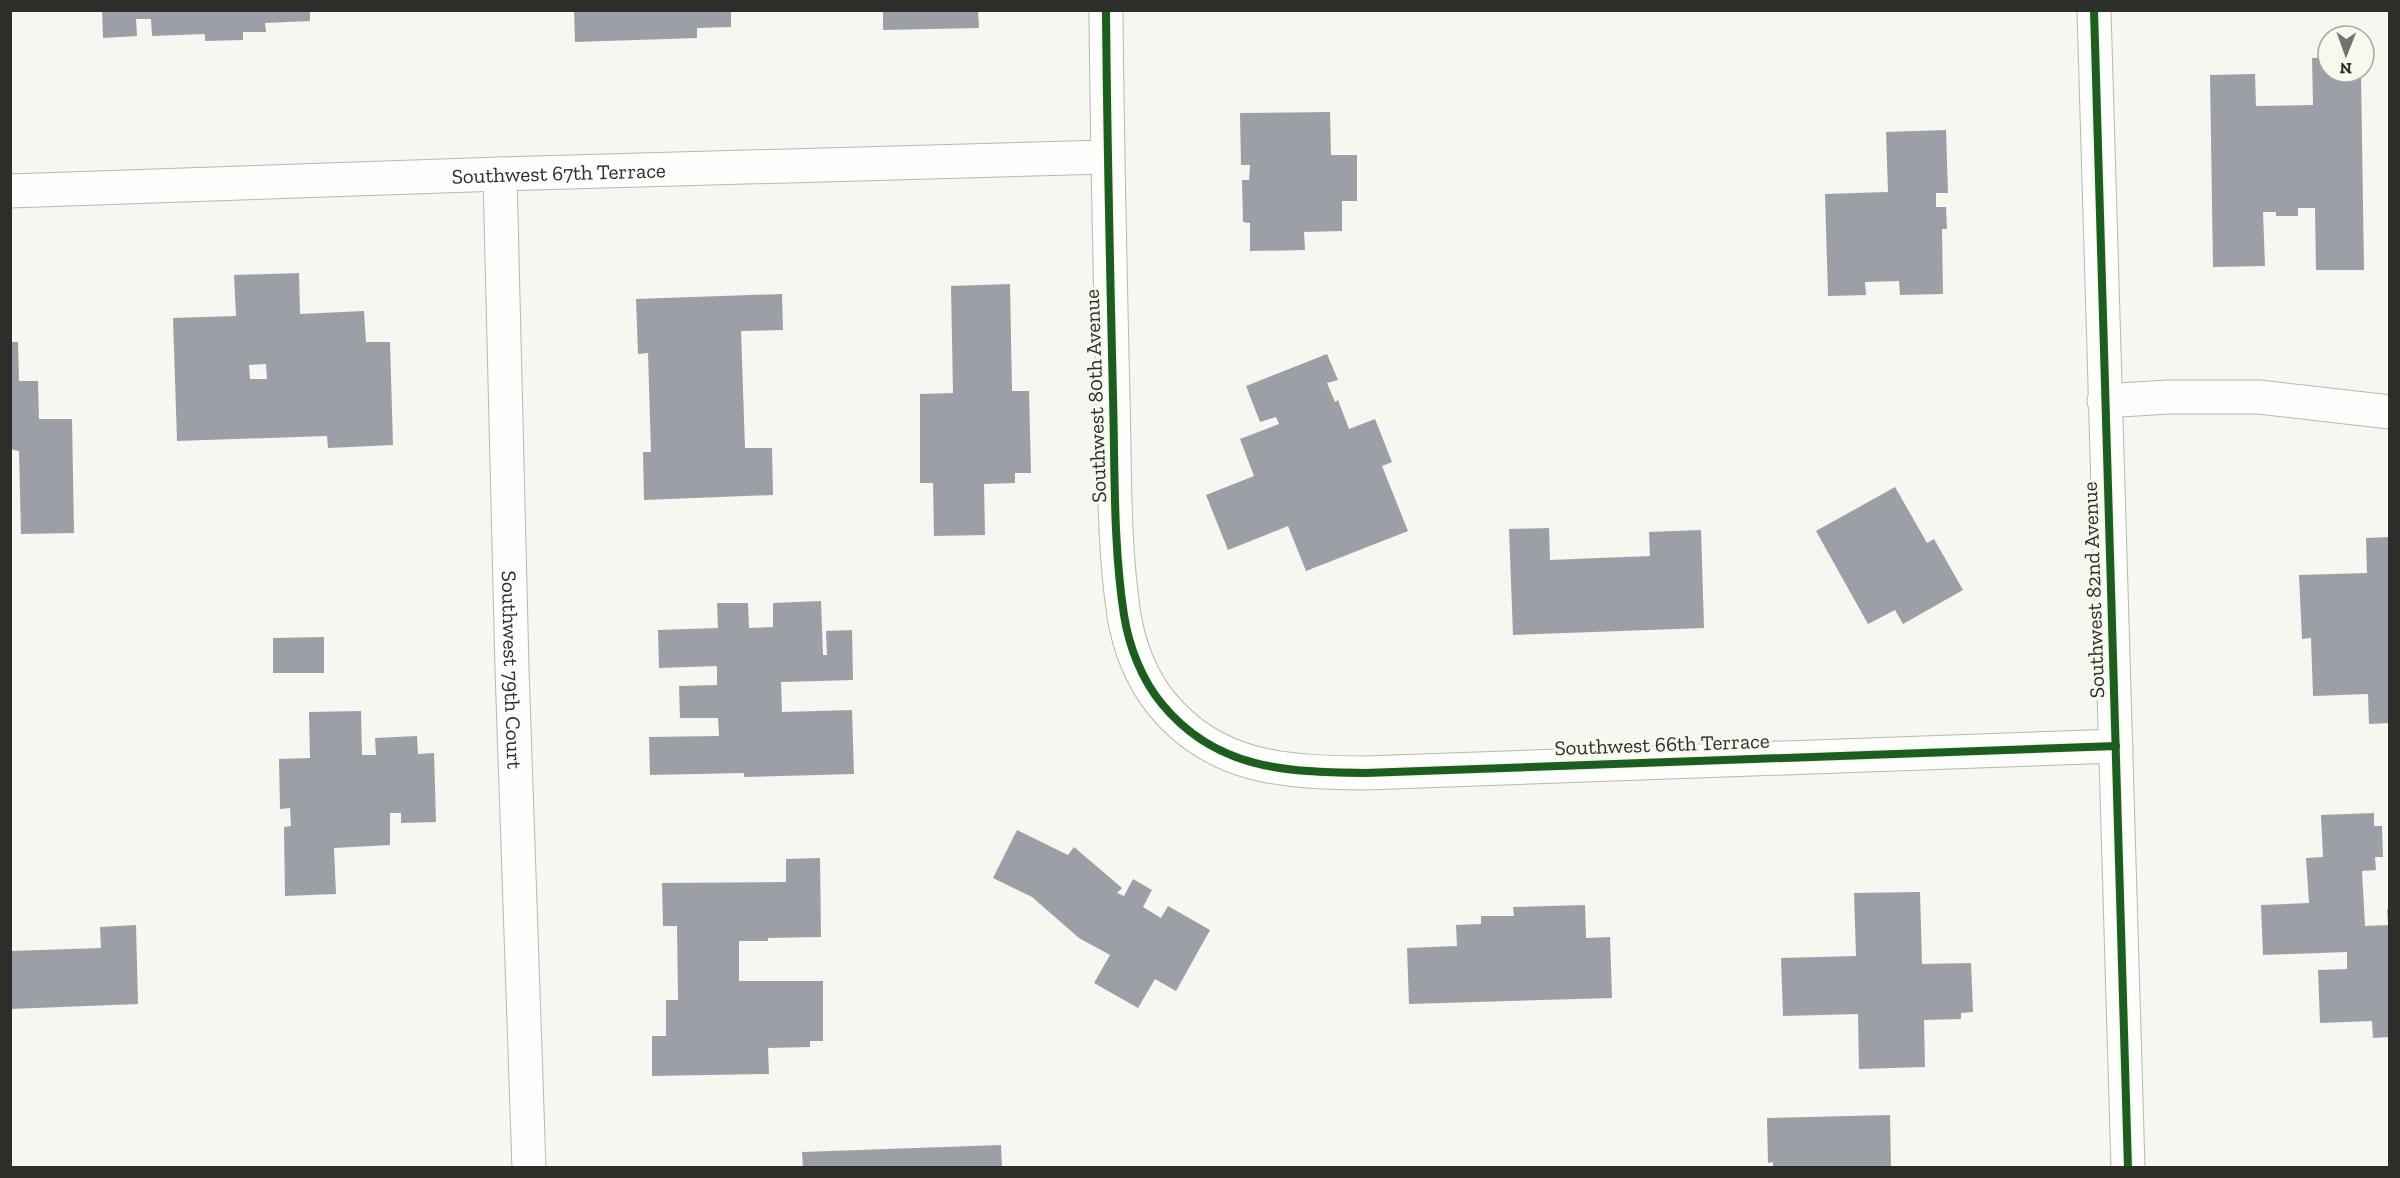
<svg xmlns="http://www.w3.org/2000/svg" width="2400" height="1178" viewBox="0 0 2400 1178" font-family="'Zilla Slab',serif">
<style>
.building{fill:#9c9fa6;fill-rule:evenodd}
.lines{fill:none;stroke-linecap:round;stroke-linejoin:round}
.minor-casing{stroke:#b6b8b2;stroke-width:35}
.tertiary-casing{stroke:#b6b8b2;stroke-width:35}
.minor{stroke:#fefefd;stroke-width:33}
.tertiary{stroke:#fefefd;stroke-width:33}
.cycleway-casing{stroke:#f6faed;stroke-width:11}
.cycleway{stroke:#1b5e20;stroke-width:8}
.labels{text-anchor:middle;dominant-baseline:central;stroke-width:6;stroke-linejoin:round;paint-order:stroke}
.street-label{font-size:21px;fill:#2c2e29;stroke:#f6faed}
</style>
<rect width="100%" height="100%" fill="#f5f7f0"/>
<g class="building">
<polygon points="102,10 310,10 310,21 265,23 266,32 243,32 243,40 205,41 205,34 152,36 151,19 136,19 137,36 103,38"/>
<polygon points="574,10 731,10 731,27 697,28 697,38 575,42"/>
<polygon points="883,10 978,10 979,28 883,30"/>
<polygon points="2328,57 2328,72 2361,72 2364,270 2316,270 2315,208 2298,208 2298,216 2276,216 2276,212 2263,212 2265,266 2213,267 2210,75 2255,74 2256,106 2313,105 2312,58"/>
<polygon points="1330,112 1331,155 1357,155 1357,201 1342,201 1342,231 1304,232 1305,250 1250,251 1250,223 1243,222 1242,180 1249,180 1250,165 1241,165 1240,113"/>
<polygon points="1946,130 1948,193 1936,193 1936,207 1946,207 1947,229 1942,229 1943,294 1900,295 1899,281 1865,282 1866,295 1828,296 1825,194 1888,192 1886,132"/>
<path d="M 299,273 L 300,314 L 364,311 L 366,342 L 390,342 L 393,445 L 328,448 L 327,436 L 177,441 L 173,318 L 236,316 L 234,275 ZM 266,364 L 267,379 L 250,379 L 249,365 Z"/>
<polygon points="1010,284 1012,391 1029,391 1031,473 1015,473 1015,483 984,484 985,535 934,536 933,483 920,483 920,394 953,393 951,286"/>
<polygon points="782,294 783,330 741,331 745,448 772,448 773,495 644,500 643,452 651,452 648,353 638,354 636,299"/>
<polygon points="10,342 18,342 19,381 38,381 39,419 72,419 74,533 21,534 19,451 10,449"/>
<polygon points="1327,354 1338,380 1327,383 1335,402 1338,400 1349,429 1375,419 1392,462 1382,466 1408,531 1306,571 1288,526 1228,550 1206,495 1254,476 1240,439 1279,424 1276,417 1260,422 1246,386"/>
<polygon points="1895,487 1927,543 1934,539 1963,590 1903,624 1895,610 1868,624 1816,531"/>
<polygon points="1549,528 1550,560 1650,556 1649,532 1701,530 1704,628 1513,635 1509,529"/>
<polygon points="2390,537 2390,723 2369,724 2368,694 2313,696 2311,638 2302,639 2299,575 2367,573 2366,538"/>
<polygon points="821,601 823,655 827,655 826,631 852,630 853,680 781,682 782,712 852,710 854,774 744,777 744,773 650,775 649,737 719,736 718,718 680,718 679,686 717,685 717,666 659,668 658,630 718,628 717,603 748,603 749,628 773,627 773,603"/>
<polygon points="324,637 324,673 273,673 273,638"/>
<polygon points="361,711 362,755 376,755 375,738 417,736 418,754 434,753 436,822 401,823 401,813 390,813 390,845 334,848 336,894 285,896 284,827 291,826 290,808 280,809 279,759 310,758 309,712"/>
<polygon points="2374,813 2374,826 2382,826 2383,857 2375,857 2376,870 2362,871 2365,926 2388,925 2387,909 2390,909 2390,1037 2373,1038 2372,1021 2320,1023 2318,970 2347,969 2347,952 2263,955 2261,905 2309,903 2306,858 2323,857 2321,815"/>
<polygon points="1017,830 1068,855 1074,847 1122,888 1117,893 1124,896 1133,879 1152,890 1143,907 1161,918 1168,906 1210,930 1176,991 1155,979 1138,1008 1094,983 1110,955 1079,938 1032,897 993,878"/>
<polygon points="820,858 821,937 768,938 768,941 739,941 739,981 823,981 823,1041 810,1041 810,1047 768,1048 769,1074 652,1076 652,1036 666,1036 666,1000 678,1000 677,926 663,926 662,883 786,882 786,859"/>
<polygon points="1920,892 1922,964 1971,963 1973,1012 1961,1013 1961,1019 1924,1020 1925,1067 1859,1069 1858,1014 1783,1016 1781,958 1856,956 1854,893"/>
<polygon points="1585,905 1586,938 1610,937 1612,998 1409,1004 1407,948 1457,946 1456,925 1481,924 1481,916 1514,916 1513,907"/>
<polygon points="136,925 138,1004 10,1009 10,951 101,948 100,927"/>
<polygon points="1890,1115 1891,1168 1773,1168 1773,1162 1768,1163 1767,1118"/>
<polygon points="1001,1145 1002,1168 803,1168 802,1152"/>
</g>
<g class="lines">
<g class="minor-casing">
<g id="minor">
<path d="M 1106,10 C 1107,139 1110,268 1113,397 C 1115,469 1113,544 1124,615 C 1129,647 1142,680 1162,704 C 1216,770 1287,772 1365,773 L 2116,746"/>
<path id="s1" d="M 500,174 L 512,669 L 529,1168"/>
<path id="s2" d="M 10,191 L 500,174 L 1106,157"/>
<polyline points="2104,401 2168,397 2259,397 2390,412"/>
</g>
</g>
<g class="tertiary-casing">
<polyline id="tertiary" points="2094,10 2128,1168"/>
</g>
<use href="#minor" class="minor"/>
<use href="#tertiary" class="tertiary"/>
<g class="cycleway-casing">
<g id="cycleway">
<path d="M 1106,10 C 1107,139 1110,268 1113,397 C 1115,469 1113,544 1124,615 C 1129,647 1142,680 1162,704 C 1216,770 1287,772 1365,773 L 2116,746"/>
<polyline points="2094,10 2128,1168"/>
</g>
</g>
<use href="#cycleway" class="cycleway"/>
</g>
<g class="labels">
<g class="street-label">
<text stroke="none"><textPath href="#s2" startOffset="549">Southwest 67th Terrace</textPath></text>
<text transform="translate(1095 396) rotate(-92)">Southwest 80th Avenue</text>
<text transform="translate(2093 590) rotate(-92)">Southwest 82nd Avenue</text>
<text stroke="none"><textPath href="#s1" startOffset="496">Southwest 79th Court</textPath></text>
<text transform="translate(1662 744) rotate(-2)">Southwest 66th Terrace</text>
</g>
</g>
<rect width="2400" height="1178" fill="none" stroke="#2c2e29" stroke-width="24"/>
<g transform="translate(2346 54) rotate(181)"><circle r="28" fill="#f6faed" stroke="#a5a89f" stroke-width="1.5"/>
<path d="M0-4.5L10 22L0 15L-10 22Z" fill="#72746f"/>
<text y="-9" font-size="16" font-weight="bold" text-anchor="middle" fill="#2c2e29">N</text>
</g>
</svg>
